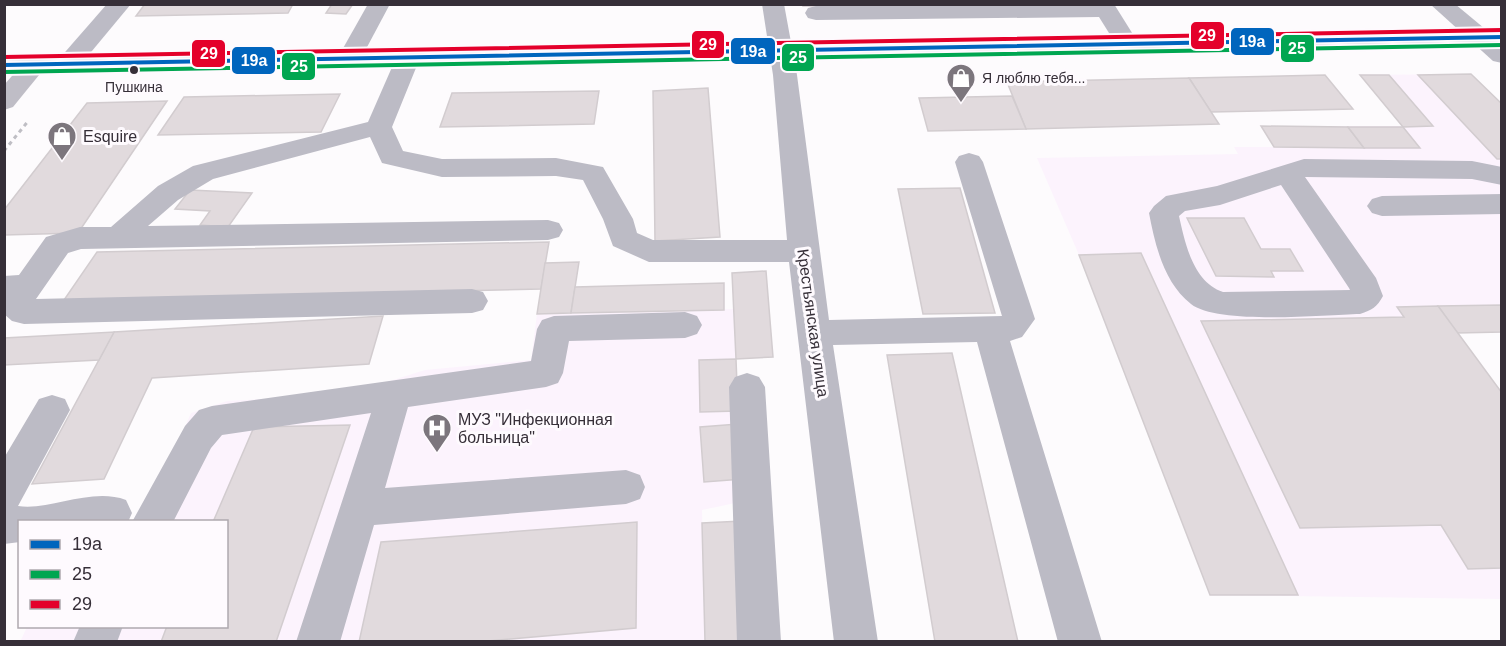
<svg xmlns="http://www.w3.org/2000/svg" width="1506" height="646" viewBox="0 0 1506 646" font-family="Arial,sans-serif">
<style>
.built{fill:#fcf3fd}
.building{fill:#e1dadd;stroke:#d2cccf;stroke-width:1.5}
.lines{fill:none;stroke-linecap:round;stroke-linejoin:round}
.path{stroke:#bfbec4;stroke-width:3;stroke-dasharray:4 4;stroke-linecap:butt}
.minor{fill:#bcbbc5;fill-rule:evenodd}
.major{fill:#bfbdc6;fill-rule:evenodd}
.highway{fill:#bab8c2;fill-rule:evenodd}
.bus-1-casing{stroke:#fefafe;stroke-width:8}
.bus-2-casing{stroke:#fefafe;stroke-width:8}
.bus-3-casing{stroke:#fefafe;stroke-width:8}
.bus-1{stroke:#0065bd;stroke-width:4}
.bus-2{stroke:#00a651;stroke-width:4}
.bus-3{stroke:#e4002b;stroke-width:4}
.bus-dot{fill:#362f38;stroke:#fefafe;stroke-width:2}
.labels{text-anchor:middle;dominant-baseline:central;stroke-width:6;stroke-linejoin:round;paint-order:stroke}
.far-poi-label{font-size:14px;fill:#362f38;stroke:#fefafe;text-anchor:start}
.bus-label{font-size:14px;fill:#362f38;stroke:#fefafe}
.poi-label{font-size:16px;fill:#362f38;stroke:#fefafe;text-anchor:start}
.street-label{font-size:16px;fill:#362f38;stroke:#fefafe}
.line-badge{stroke:#fefafe;stroke-width:2}
.badge-label{font-size:16px;text-anchor:middle;font-weight:bold;fill:#fff}
</style>
<rect width="100%" height="100%" fill="#fdfbfd"/>
<g class="built">
<polygon points="1471,74 1501,104 1501,305 1438,307 1501,393 1501,599 1210,595 1079,255 1037,158 1238,154 1234,147 1274,147 1261,126 1402,126 1360,75"/>
<polygon points="734,309 736,359 699,361 700,412 738,411 738,424 700,427 704,482 743,479 745,501 702,510 705,641 20,642 27,627 226,626 226,522 143,521 191,413 227,401 301,397 374,386 425,370 531,360 537,314"/>
</g>
<g class="building">
<polygon points="145,4 293,4 288,13 136,16"/>
<polygon points="332,4 353,4 346,14 326,13"/>
<polygon points="803,4 975,4 975,5 803,6"/>
<polygon points="1471,74 1502,104 1502,159 1497,159 1418,75"/>
<polygon points="1325,75 1353,109 1211,112 1189,78"/>
<polygon points="1360,75 1389,75 1433,126 1403,127"/>
<polygon points="1189,78 1219,124 1026,129 1007,82"/>
<polygon points="708,88 720,237 655,241 653,91"/>
<polygon points="599,91 594,124 440,127 452,93"/>
<polygon points="340,94 321,132 158,135 184,97"/>
<polygon points="1012,96 1026,129 928,131 919,98"/>
<polygon points="167,101 78,233 4,235 4,210 87,103"/>
<polygon points="1261,126 1348,127 1364,148 1274,147"/>
<polygon points="1348,127 1403,127 1420,148 1364,148"/>
<polygon points="960,188 995,313 923,314 898,189"/>
<polygon points="190,190 252,193 228,227 200,225 210,211 175,209"/>
<polygon points="1187,218 1244,218 1261,249 1290,249 1303,271 1271,271 1274,277 1216,276"/>
<polygon points="549,242 541,289 64,300 97,252"/>
<polygon points="1141,253 1298,595 1210,595 1079,255"/>
<polygon points="579,262 571,313 537,314 545,263"/>
<polygon points="766,271 773,357 736,359 732,273"/>
<polygon points="724,283 724,310 571,313 575,287"/>
<polygon points="1502,305 1502,332 1457,333 1438,306"/>
<polygon points="1438,306 1502,393 1502,568 1468,569 1441,525 1300,528 1201,321 1404,317 1397,307"/>
<polygon points="383,316 369,364 152,378 104,479 32,484 114,332"/>
<polygon points="114,332 99,360 4,365 4,338"/>
<polygon points="952,353 1018,642 935,642 887,355"/>
<polygon points="736,359 738,411 700,412 699,360"/>
<polygon points="738,424 743,479 704,482 700,427"/>
<polygon points="350,425 276,642 161,642 167,626 226,626 226,522 213,522 254,427"/>
<polygon points="742,521 749,642 705,642 702,523"/>
<polygon points="637,522 636,628 477,642 359,642 381,542"/>
</g>
<g class="lines">
<polyline class="path" points="4,151 29,120"/>
<g class="minor">
<polygon points="107,4 131,4 77,69 68,71 59,69 56,64 59,59"/>
<polygon points="368,4 390,4 358,64 349,66 340,64 337,59"/>
<polygon points="762,4 784,4 797,75 829,320 1002,316 955,162 959,156 969,153 979,156 983,162 1035,319 1022,337 1010,341 1102,642 1058,642 977,342 833,345 878,642 834,642 789,262 649,262 613,246 603,219 583,180 556,176 442,177 382,163 370,137 213,179 178,200 148,226 548,220 559,223 563,230 559,237 548,240 81,249 68,253 36,299 472,289 483,292 488,301 483,310 472,313 24,324 12,321 4,314 4,276 19,275 46,237 80,227 111,227 158,186 193,166 368,122 396,58 399,53 408,51 417,53 420,58 392,127 403,151 442,159 556,158 603,167 633,219 637,233 653,240 787,240 773,75"/>
<polygon points="1114,4 1139,44 1135,49 1127,51 1119,49 1099,17 816,20 808,18 805,13 808,8 816,6"/>
<polygon points="1430,4 1455,4 1502,43 1502,63 1493,61"/>
<path d="M 1304,159 L 1472,161 L 1502,167 L 1502,185 L 1472,179 L 1305,177 L 1376,278 L 1383,296 C 1377,307 1372,310 1360,314 C 1324,315 1217,325 1191,304 C 1164,283 1155,245 1149,213 L 1154,206 L 1166,196 L 1217,186 ZM 1281,185 L 1349,288 L 1350,290 L 1223,292 C 1193,282 1185,243 1179,216 L 1185,211 L 1220,205 Z"/>
<polygon points="1502,194 1502,214 1382,216 1372,213 1367,206 1372,199 1382,196"/>
<polygon points="685,312 697,316 702,325 697,334 685,338 569,341 563,373 558,383 546,387 408,407 385,488 626,470 640,475 645,487 640,499 626,504 374,525 340,642 296,642 371,413 222,435 211,448 173,522 132,522 185,426 199,410 212,406 531,361 537,329 542,320 554,316"/>
<polygon points="747,373 759,377 765,387 781,642 737,642 729,387 735,377"/>
<path d="M 52,395 L 65,399 L 70,410 L 18,506 C 50,511 91,487 126,500 L 132,513 L 128,522 L 20,522 L 20,542 L 4,544 L 4,458 L 39,399 Z"/>
<polygon points="80,626 123,626 117,642 73,642"/>
</g>
<polygon class="major" points="36,57 45,59 48,64 13,107 4,110 4,85 27,59"/>
<polygon class="highway" points="1502,30 1502,44 4,72 4,58"/>
<g class="bus-1-casing">
<polyline id="bus-1" points="4,65 1502,37"/>
</g>
<g class="bus-2-casing">
<polyline id="bus-2" points="4,72 1502,45"/>
</g>
<g class="bus-3-casing">
<polyline id="bus-3" points="4,57 1502,30"/>
</g>
<use href="#bus-1" class="bus-1"/>
<use href="#bus-2" class="bus-2"/>
<use href="#bus-3" class="bus-3"/>
</g>
<defs>
<g id="shop-pin" transform="scale(1.5)"><path d="M0 17L-7.5 6A9.5 9.5 0 1 1 7.5 6Z" fill="#7c767d" stroke="#fefafe"/><path d="M-5-2.5h2.3a2.7 3.5 0 0 1 5.4 0H5L5.5 6h-11ZM-1.5-2.5h3a1.5 2.3 0 0 0-3 0Z" fill="#fff"/></g>
<g id="hospital-pin" transform="scale(1.5)"><path d="M0 17L-7.5 6A9.5 9.5 0 1 1 7.5 6Z" fill="#7c767d" stroke="#fefafe"/><path d="M-5-5h3v3.5h4V-5h3V5h-3V1.5h-4V5h-3Z" fill="#fff"/></g>
</defs>
<g fill-rule="evenodd">
<use href="#shop-pin" x="961" y="78"/>
<use href="#shop-pin" x="62" y="136"/>
<use href="#hospital-pin" x="437" y="428"/>
</g>
<circle class="bus-dot" cx="134" cy="70" r="5"/>
<g class="labels">
<g class="far-poi-label">
<text x="982" y="78">Я люблю тебя...</text>
</g>
<g class="bus-label">
<text x="134" y="87">Пушкина</text>
</g>
<g class="poi-label">
<text x="83" y="136">Esquire</text>
<text x="458" y="419">МУЗ "Инфекционная<tspan x="458" dy="18">больница"</tspan></text>
</g>
<g class="street-label">
<text transform="translate(813 323) rotate(82)">Крестьянская улица</text>
</g>
</g>
<g class="line-badge">
<rect x="1190" y="21" width="35" height="29" rx="6" fill="#e4002b"/>
<rect x="1230" y="27" width="45" height="29" rx="6" fill="#0065bd"/>
<rect x="691" y="30" width="34" height="29" rx="6" fill="#e4002b"/>
<rect x="1280" y="34" width="35" height="29" rx="6" fill="#00a651"/>
<rect x="730" y="37" width="46" height="28" rx="6" fill="#0065bd"/>
<rect x="191" y="39" width="35" height="29" rx="6" fill="#e4002b"/>
<rect x="781" y="43" width="34" height="29" rx="6" fill="#00a651"/>
<rect x="231" y="46" width="45" height="29" rx="6" fill="#0065bd"/>
<rect x="281" y="52" width="35" height="29" rx="6" fill="#00a651"/>
</g>
<g class="badge-label">
<text x="1207" y="41">29</text>
<text x="1252" y="47">19а</text>
<text x="708" y="50">29</text>
<text x="1297" y="54">25</text>
<text x="753" y="57">19а</text>
<text x="209" y="59">29</text>
<text x="798" y="63">25</text>
<text x="254" y="66">19а</text>
<text x="299" y="72">25</text>
</g>
<rect width="1506" height="646" fill="none" stroke="#362f38" stroke-width="12"/>
<rect x="18" y="520" width="210" height="108" fill="#fefafe" stroke="#aea9af" stroke-width="1.5"/>
<rect x="30" y="540" width="30" height="9" fill="#0065bd" stroke="#aea9af" stroke-width="1.5"/>
<text x="72" y="550" font-size="18" fill="#362f38">19а</text>
<rect x="30" y="570" width="30" height="9" fill="#00a651" stroke="#aea9af" stroke-width="1.5"/>
<text x="72" y="580" font-size="18" fill="#362f38">25</text>
<rect x="30" y="600" width="30" height="9" fill="#e4002b" stroke="#aea9af" stroke-width="1.5"/>
<text x="72" y="610" font-size="18" fill="#362f38">29</text>
</svg>
